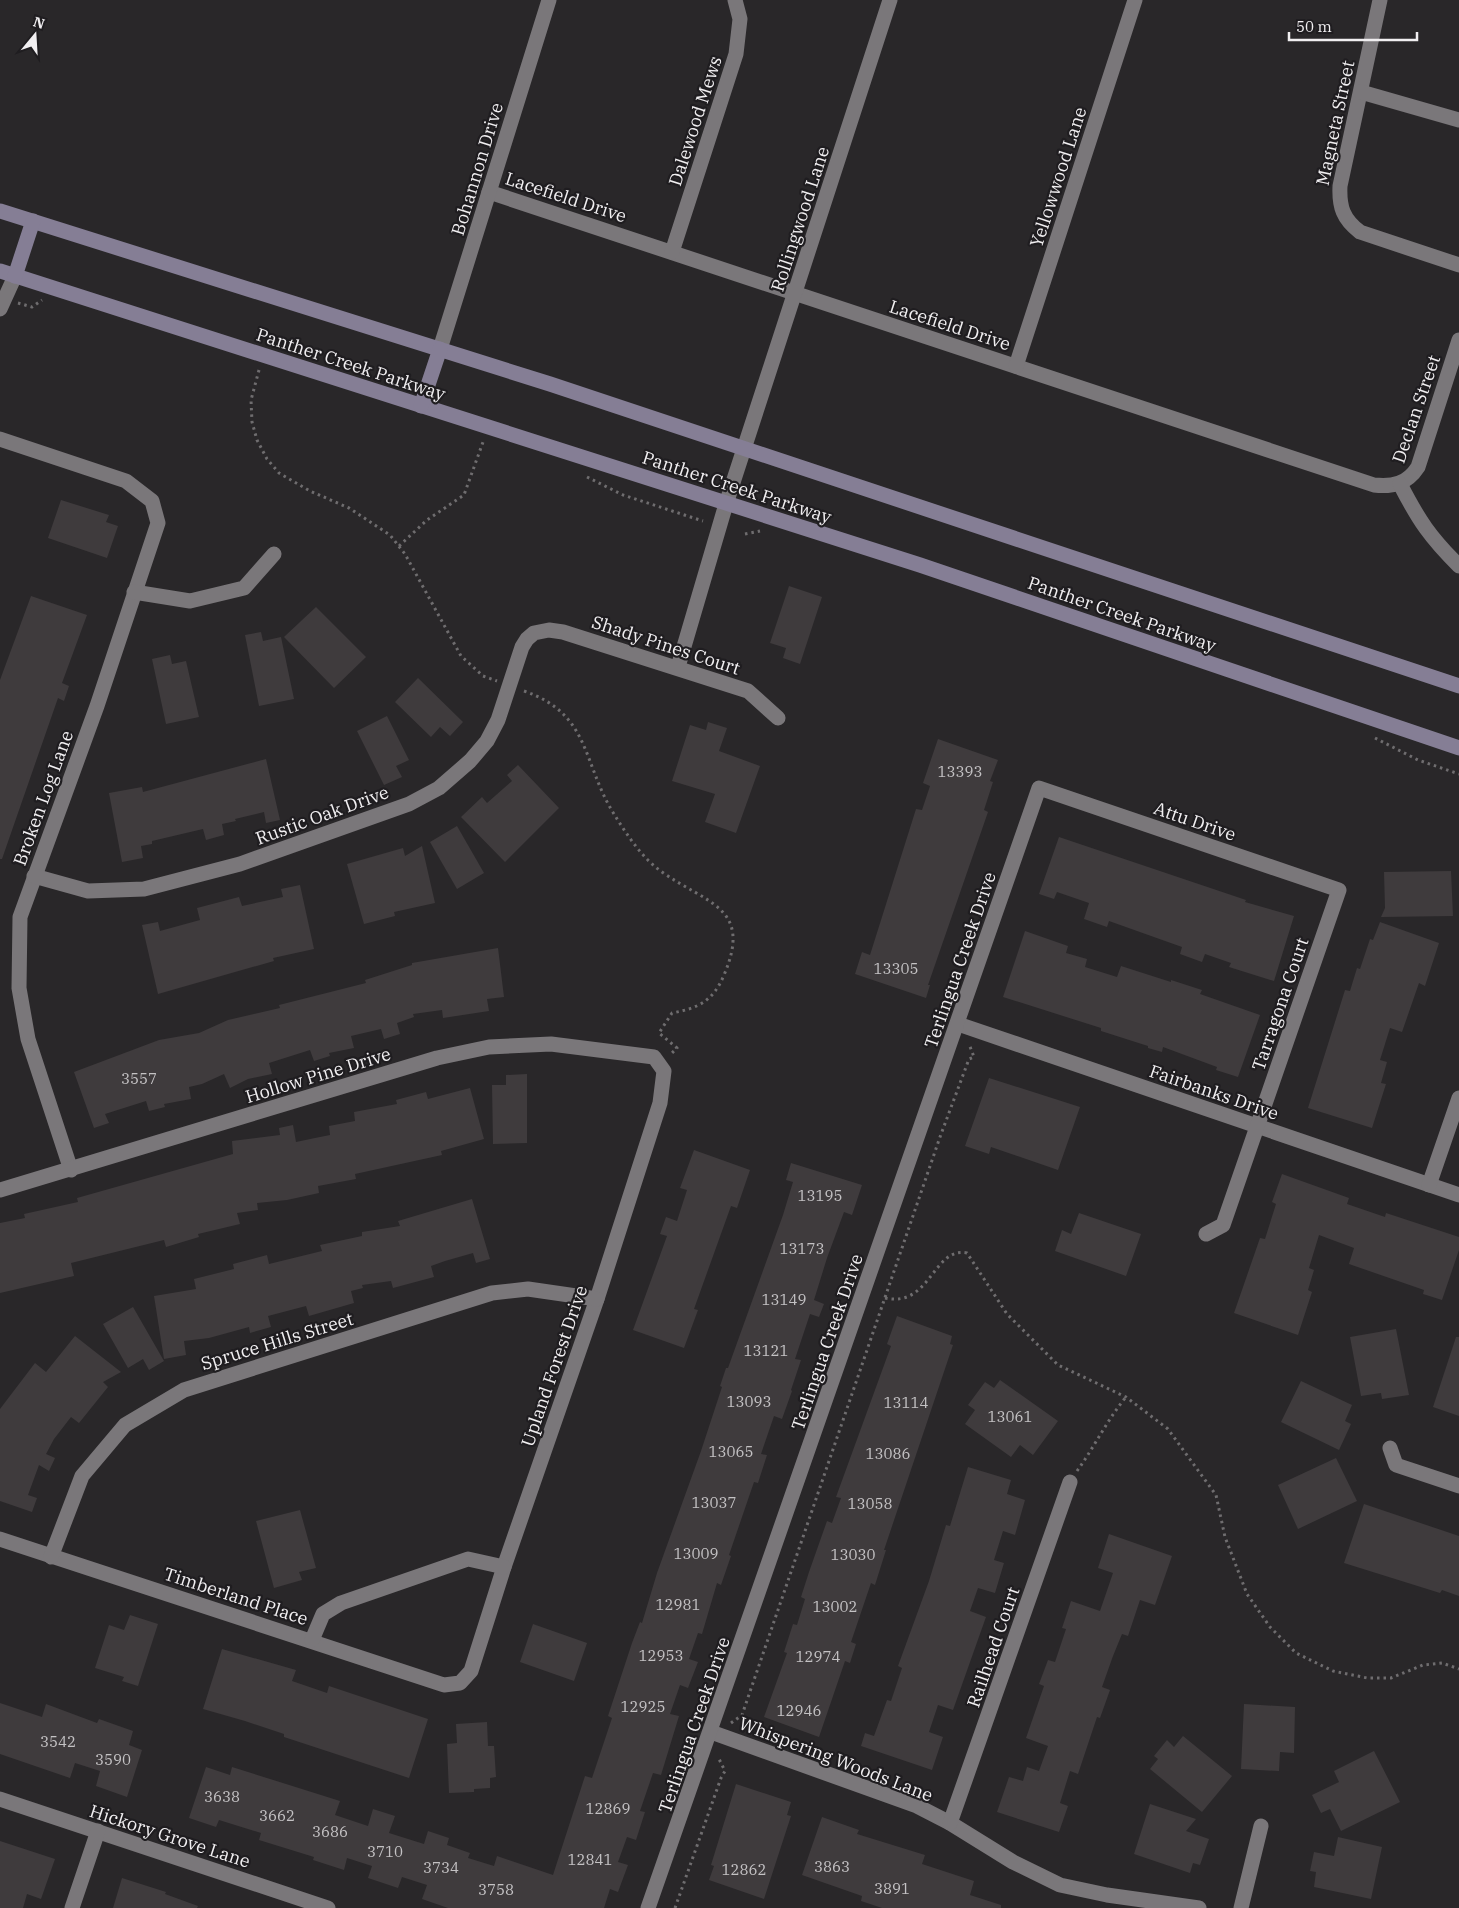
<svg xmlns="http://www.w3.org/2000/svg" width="1459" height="1908" viewBox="0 0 1459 1908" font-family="'IBM Plex Serif',serif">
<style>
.building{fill:#3f3b3d}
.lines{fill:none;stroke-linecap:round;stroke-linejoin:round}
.path{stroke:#6f6d6f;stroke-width:3;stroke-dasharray:2.5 4;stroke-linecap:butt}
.street{stroke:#7a777a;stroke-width:15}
.secondary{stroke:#857e95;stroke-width:15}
.labels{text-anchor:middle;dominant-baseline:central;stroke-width:4.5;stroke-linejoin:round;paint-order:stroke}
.number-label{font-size:15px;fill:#c4c2c4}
.street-label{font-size:18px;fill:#f1eff1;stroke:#1f1d20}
</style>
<rect width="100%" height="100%" fill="#292729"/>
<g class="building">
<polygon points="61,500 109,515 106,522 118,526 107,558 48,538"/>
<polygon points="789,586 822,597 800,664 783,658 786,648 770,643"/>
<polygon points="31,596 87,615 62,683 69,686 64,701 58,698 2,859 0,859 0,680"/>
<polygon points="316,607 366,657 334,688 284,637"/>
<polygon points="261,632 263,641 281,637 294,699 259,706 245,635"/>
<polygon points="170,655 172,664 186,661 199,717 166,724 152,659"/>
<polygon points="418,678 463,722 450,736 440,727 431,737 395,702"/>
<polygon points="387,716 409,760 396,766 402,777 384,785 357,731"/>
<polygon points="708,722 727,728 719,751 760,766 736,833 705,822 715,794 672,781 690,725 706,730"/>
<polygon points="938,739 998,760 990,781 993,782 984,810 988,812 928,985 930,985 926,998 855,974 862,952 870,955 916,809 922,810 930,786 923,783"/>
<polygon points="266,759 280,820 266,823 264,812 235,819 236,821 222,824 224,835 206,840 203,829 152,841 152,844 141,846 143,858 122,862 109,793 142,787 143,792"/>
<polygon points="518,765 559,808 505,862 461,817 482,797 487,803 512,781 507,775"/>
<polygon points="457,826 484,873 457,889 430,842"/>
<polygon points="1059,837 1246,900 1245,902 1294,916 1274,981 1229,967 1231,963 1205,954 1202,962 1180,954 1182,947 1109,921 1107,927 1084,919 1089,903 1057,892 1054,899 1039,894"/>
<polygon points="422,846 435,903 394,912 395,916 364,924 347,864 403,848 405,856"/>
<polygon points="1451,871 1453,916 1381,917 1385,908 1384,872"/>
<polygon points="300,885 314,949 273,958 274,961 158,994 142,925 158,922 160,931 200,920 197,908 239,897 242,906 283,897 281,889"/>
<polygon points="1380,922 1439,943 1425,986 1419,983 1402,1032 1390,1028 1380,1060 1387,1062 1381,1083 1386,1084 1372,1128 1308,1108 1345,990 1350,991 1357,968 1360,969 1370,939 1373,940"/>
<polygon points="1025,931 1068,946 1066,953 1087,959 1085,967 1117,977 1121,966 1171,982 1171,980 1202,990 1200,994 1260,1015 1238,1077 1216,1070 1217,1067 1163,1047 1162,1052 1148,1048 1148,1046 1101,1031 1101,1028 1003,997"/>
<polygon points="498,948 504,997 487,999 489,1011 443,1018 442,1010 413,1014 414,1017 397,1023 400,1034 384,1039 381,1029 351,1036 354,1048 329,1053 330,1056 314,1061 310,1050 269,1063 272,1074 248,1079 230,1088 224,1074 202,1084 189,1087 191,1099 164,1104 165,1107 149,1111 146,1101 105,1114 109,1123 94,1128 74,1072 159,1040 199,1033 228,1020 280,1008 279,1005 366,983 365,980 412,965 412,963"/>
<polygon points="527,1074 527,1143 493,1144 492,1085 506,1085 506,1075"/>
<polygon points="989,1078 1080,1107 1058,1170 991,1147 989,1154 965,1146"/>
<polygon points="470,1088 484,1139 441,1151 442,1155 355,1174 356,1179 318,1186 319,1193 287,1200 257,1203 258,1210 237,1213 240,1224 198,1234 199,1237 166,1247 164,1240 71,1263 74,1276 0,1293 0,1223 25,1218 24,1214 78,1202 77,1198 233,1154 232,1141 280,1135 279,1128 293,1125 296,1142 315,1138 330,1135 329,1126 355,1121 354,1112 397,1104 396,1100 426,1092 428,1099"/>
<polygon points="694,1150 750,1170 737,1208 731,1206 694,1309 698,1310 684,1348 633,1330 667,1236 660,1234 666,1217 677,1221 687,1190 680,1188"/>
<polygon points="791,1163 862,1185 852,1215 844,1212 827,1258 814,1300 824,1304 819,1317 810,1314 795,1359 801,1360 791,1390 792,1391 782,1419 774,1416 761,1454 767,1455 758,1483 754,1482 729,1555 731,1556 721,1585 717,1583 702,1634 698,1633 689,1659 698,1662 688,1688 680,1685 670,1714 679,1716 661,1775 653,1773 640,1811 645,1812 636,1840 627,1837 618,1862 628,1865 618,1892 610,1889 604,1908 448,1908 422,1899 427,1885 402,1877 398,1888 368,1878 372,1866 347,1858 344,1870 313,1860 314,1857 259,1840 261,1833 219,1820 216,1827 189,1818 206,1767 230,1775 232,1767 340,1801 335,1815 368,1826 373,1809 395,1816 389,1833 424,1844 428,1831 449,1838 447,1845 470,1853 468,1858 494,1866 497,1856 553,1875 585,1776 592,1778 612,1718 608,1716 632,1643 640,1622 642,1623 657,1573 701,1451 722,1387 720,1386 726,1368 728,1368 783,1215 793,1182 786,1180"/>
<polygon points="1282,1174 1349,1198 1347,1204 1385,1217 1386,1213 1459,1237 1459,1250 1442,1300 1423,1294 1424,1290 1349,1264 1354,1248 1319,1235 1309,1268 1314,1270 1308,1290 1312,1292 1298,1335 1234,1313 1260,1238 1265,1239 1276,1204 1272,1202"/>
<polygon points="472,1199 490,1259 476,1263 473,1253 445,1261 431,1266 434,1277 393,1288 391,1281 362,1285 363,1288 351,1291 354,1303 309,1316 306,1306 268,1316 271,1327 250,1333 249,1327 209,1338 184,1341 186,1355 164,1359 154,1296 196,1289 194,1279 234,1269 233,1264 267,1255 269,1264 322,1251 320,1245 362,1236 362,1232 400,1226 398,1221"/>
<polygon points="1079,1213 1141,1234 1126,1276 1055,1251 1062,1230 1071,1234"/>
<polygon points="133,1307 164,1361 149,1370 143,1359 128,1368 103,1324"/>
<polygon points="897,1316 952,1336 950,1344 953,1345 884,1550 886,1550 875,1585 871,1583 851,1642 856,1644 850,1663 845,1661 819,1737 764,1717 787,1653 784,1652 793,1624 797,1625 805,1599 801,1597 809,1572 827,1521 832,1523 841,1498 836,1497 891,1346 887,1344"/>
<polygon points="1396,1329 1409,1395 1382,1399 1381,1393 1361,1396 1350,1337"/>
<polygon points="75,1336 121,1372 103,1382 108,1387 79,1423 71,1417 54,1439 46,1454 55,1458 49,1471 39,1465 28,1495 37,1498 32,1512 0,1501 0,1409 35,1363 46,1372"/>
<polygon points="1456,1337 1459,1337 1459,1416 1433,1407"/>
<polygon points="1000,1380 1058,1421 1033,1455 1020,1445 1011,1457 965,1424 975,1410 968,1405 985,1382 994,1388"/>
<polygon points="1301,1381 1352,1405 1345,1421 1351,1424 1339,1450 1281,1422"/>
<polygon points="1336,1458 1357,1501 1298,1529 1278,1485"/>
<polygon points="968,1467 1011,1480 1007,1494 1025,1500 1015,1535 1003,1531 994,1560 1004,1563 995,1593 978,1588 970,1611 986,1617 953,1710 938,1705 929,1732 943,1737 932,1770 861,1746 865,1733 874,1736 887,1700 891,1701 902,1668 898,1666 929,1581 946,1525 950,1526"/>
<polygon points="1364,1504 1459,1536 1459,1596 1442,1590 1440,1593 1344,1563"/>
<polygon points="300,1510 316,1568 299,1572 302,1580 274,1588 256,1521"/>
<polygon points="1109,1534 1172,1556 1155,1605 1140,1600 1128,1636 1122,1634 1113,1656 1102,1687 1110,1690 1100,1718 1097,1717 1078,1774 1070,1771 1060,1803 1068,1806 1059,1832 997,1812 1009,1777 1023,1781 1027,1767 1039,1771 1048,1746 1026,1738 1044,1686 1039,1684 1048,1660 1055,1662 1066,1629 1062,1628 1071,1601 1100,1611 1113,1573 1098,1568"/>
<polygon points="130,1615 158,1624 138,1686 122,1681 124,1677 95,1668 109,1625 124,1630"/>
<polygon points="533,1624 587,1643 574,1681 520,1662"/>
<polygon points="222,1649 296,1670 292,1681 327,1693 329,1686 428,1719 409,1778 284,1737 284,1734 245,1721 203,1709"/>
<polygon points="0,1703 42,1717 46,1704 97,1723 99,1719 133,1731 129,1745 142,1750 127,1797 96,1786 100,1771 75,1763 70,1778 0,1754"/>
<polygon points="1244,1704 1295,1707 1294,1753 1280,1752 1279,1771 1241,1769"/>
<polygon points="487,1722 488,1746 494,1746 496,1777 490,1778 490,1788 474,1789 474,1792 449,1793 447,1744 457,1743 456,1724"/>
<polygon points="1183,1736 1232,1776 1202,1812 1150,1769 1158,1759 1154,1756 1167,1740 1174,1747"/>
<polygon points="1374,1751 1400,1802 1341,1831 1330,1809 1321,1813 1312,1795 1339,1782 1334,1771"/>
<polygon points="736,1784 791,1802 787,1815 791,1816 764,1899 709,1880 714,1866 711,1865"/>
<polygon points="1150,1804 1196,1819 1186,1831 1209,1839 1200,1865 1193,1863 1190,1873 1134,1854"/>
<polygon points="822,1817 859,1830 857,1834 925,1855 922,1864 974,1881 970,1895 1001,1905 1001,1908 882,1908 861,1901 862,1896 802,1875"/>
<polygon points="1338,1837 1382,1847 1371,1899 1314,1887 1316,1872 1310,1871 1314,1852 1334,1856"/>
<polygon points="0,1841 55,1859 41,1899 27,1894 23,1908 0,1908"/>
<polygon points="122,1878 166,1892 165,1894 198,1906 197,1908 113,1908"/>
</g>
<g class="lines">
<g class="path">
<polyline points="18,303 32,307 42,300"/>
<polyline points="259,370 251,400 252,422 257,440 267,459 279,473 310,491 349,508 390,535 405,554 461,656 483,676 497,681"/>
<polyline points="587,477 623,495 703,521"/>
<polyline points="745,534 760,531"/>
<polyline points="399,546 427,520 464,495 483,442"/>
<path d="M 524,691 C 591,714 582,763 614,814 C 627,835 642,858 662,872 C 707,904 753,907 724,975 C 713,1001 699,1008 672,1013 L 659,1033 L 677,1048 L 670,1055"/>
<polyline points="1375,738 1418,760 1459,774"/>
<path d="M 885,1298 C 931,1308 933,1246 967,1253 L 1007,1314 L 1058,1365 L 1126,1397 L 1168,1429 L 1216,1495 L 1225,1537 L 1247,1594 L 1270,1627 L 1296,1653 L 1333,1671 L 1367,1678 L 1391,1678 L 1423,1665 L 1442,1663 L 1459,1669"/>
<path d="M 1077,1471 C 1095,1446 1107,1420 1126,1397"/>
<polyline points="731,1723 742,1715 940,1137 969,1059 974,1057 969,1044"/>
<polyline points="675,1908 721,1778 725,1771 719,1759"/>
</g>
<g class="street">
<path d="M 1380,0 L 1340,186 C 1339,207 1343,219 1360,232 L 1459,265"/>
<polyline points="1361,92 1459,120"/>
<path d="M 489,192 L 1374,485 C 1393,487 1407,484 1418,467 L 1459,340"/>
<polyline points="672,252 736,54 740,19 735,0"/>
<polyline points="0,309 15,276"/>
<polyline points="440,349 549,0"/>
<polyline points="1016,366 1135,0"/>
<polyline points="0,439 126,481 152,501 158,523 97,706 20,917 19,988 28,1039 71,1170"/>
<path d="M 1400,484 C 1419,521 1430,537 1459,566"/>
<polyline points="134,592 190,601 244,588 274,554"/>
<polyline points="678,667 726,504 890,0"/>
<polyline points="34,876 88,891 144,889 240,864 409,804 439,788 470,761 487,741 498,720 522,647 527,639 534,633 549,630 563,632 748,691 778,718"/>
<polyline points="958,1024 1459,1195"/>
<polyline points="1429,1185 1459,1098"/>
<polyline points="0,1190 437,1058 489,1047 551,1044 654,1057 664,1071 660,1103 597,1299 504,1567 471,1671 460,1683 444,1685 0,1539"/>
<polyline points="1390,1448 1396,1465 1459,1486"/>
<polyline points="51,1557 82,1476 125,1425 184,1390 492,1293 528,1289 597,1299"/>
<polyline points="312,1640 323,1614 341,1603 468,1559 504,1567"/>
<polyline points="711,1732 917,1806 950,1823 1013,1862 1060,1885 1107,1895 1199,1908"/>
<polyline points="0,1799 328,1908"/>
<polyline points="950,1823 1070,1482"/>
<polyline points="72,1908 98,1831"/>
<polyline points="648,1908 1039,788 1339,890 1223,1225 1206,1234"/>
<polyline points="1241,1908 1261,1826"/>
</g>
<g class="secondary">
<polyline points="0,211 550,384 1459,686"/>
<polyline points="0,271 920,565 1459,748"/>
<polyline points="15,276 33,221"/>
<polyline points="421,406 440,349"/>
</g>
</g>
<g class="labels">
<g class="number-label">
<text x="960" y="771">13393</text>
<text x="896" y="968">13305</text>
<text x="139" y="1078">3557</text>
<text x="820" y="1195">13195</text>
<text x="802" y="1248">13173</text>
<text x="784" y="1299">13149</text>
<text x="766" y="1350">13121</text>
<text x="749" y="1401">13093</text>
<text x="906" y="1402">13114</text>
<text x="1010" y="1416">13061</text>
<text x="731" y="1451">13065</text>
<text x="888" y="1453">13086</text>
<text x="714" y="1502">13037</text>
<text x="870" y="1503">13058</text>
<text x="696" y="1553">13009</text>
<text x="853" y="1554">13030</text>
<text x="678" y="1604">12981</text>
<text x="835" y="1606">13002</text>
<text x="661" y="1655">12953</text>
<text x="818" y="1656">12974</text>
<text x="643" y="1706">12925</text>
<text x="799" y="1710">12946</text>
<text x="58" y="1741">3542</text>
<text x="113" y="1759">3590</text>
<text x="222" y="1796">3638</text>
<text x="608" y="1808">12869</text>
<text x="277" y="1815">3662</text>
<text x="330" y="1831">3686</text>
<text x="385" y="1851">3710</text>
<text x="590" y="1859">12841</text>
<text x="832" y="1866">3863</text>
<text x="441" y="1867">3734</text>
<text x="744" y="1869">12862</text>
<text x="892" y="1888">3891</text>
<text x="496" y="1889">3758</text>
</g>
<g class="street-label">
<text transform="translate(695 121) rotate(-72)">Dalewood Mews</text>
<text transform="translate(1335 123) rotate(-78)">Magneta Street</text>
<text transform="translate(477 169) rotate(-73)">Bohannon Drive</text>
<text transform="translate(1058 177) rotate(-72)">Yellowwood Lane</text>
<text transform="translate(566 197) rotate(18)">Lacefield Drive</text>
<text transform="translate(800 219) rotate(-72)">Rollingwood Lane</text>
<text transform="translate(950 325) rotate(18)">Lacefield Drive</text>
<text transform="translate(351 364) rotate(18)">Panther Creek Parkway</text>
<text transform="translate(1416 409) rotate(-71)">Declan Street</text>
<text transform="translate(737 487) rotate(18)">Panther Creek Parkway</text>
<text transform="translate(1122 614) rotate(19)">Panther Creek Parkway</text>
<text transform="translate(666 645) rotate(18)">Shady Pines Court</text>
<text transform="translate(43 798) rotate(-70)">Broken Log Lane</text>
<text transform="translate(322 815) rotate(-20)">Rustic Oak Drive</text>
<text transform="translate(1195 821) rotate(19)">Attu Drive</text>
<text transform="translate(960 960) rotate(-71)">Terlingua Creek Drive</text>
<text transform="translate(1280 1004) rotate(-71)">Tarragona Court</text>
<text transform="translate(318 1075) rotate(-17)">Hollow Pine Drive</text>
<text transform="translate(1214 1092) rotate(19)">Fairbanks Drive</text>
<text transform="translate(277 1341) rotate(-17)">Spruce Hills Street</text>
<text transform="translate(827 1342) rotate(-71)">Terlingua Creek Drive</text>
<text transform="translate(554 1366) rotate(-71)">Upland Forest Drive</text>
<text transform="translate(236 1596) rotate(18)">Timberland Place</text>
<text transform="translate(993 1647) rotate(-71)">Railhead Court</text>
<text transform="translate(694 1725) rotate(-71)">Terlingua Creek Drive</text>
<text transform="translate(836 1759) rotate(21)">Whispering Woods Lane</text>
<text transform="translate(170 1836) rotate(18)">Hickory Grove Lane</text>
</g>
</g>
<g transform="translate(35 35) rotate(18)" stroke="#1f1d20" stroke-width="4" paint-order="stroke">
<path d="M0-4L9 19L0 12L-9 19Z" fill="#f1eff1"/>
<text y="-8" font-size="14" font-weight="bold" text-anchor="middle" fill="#f1eff1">N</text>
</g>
<path d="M1289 32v8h128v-8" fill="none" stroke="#f1eff1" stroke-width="2.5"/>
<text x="1296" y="32" font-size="15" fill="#f1eff1" stroke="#1f1d20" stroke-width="4" paint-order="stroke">50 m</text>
</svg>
